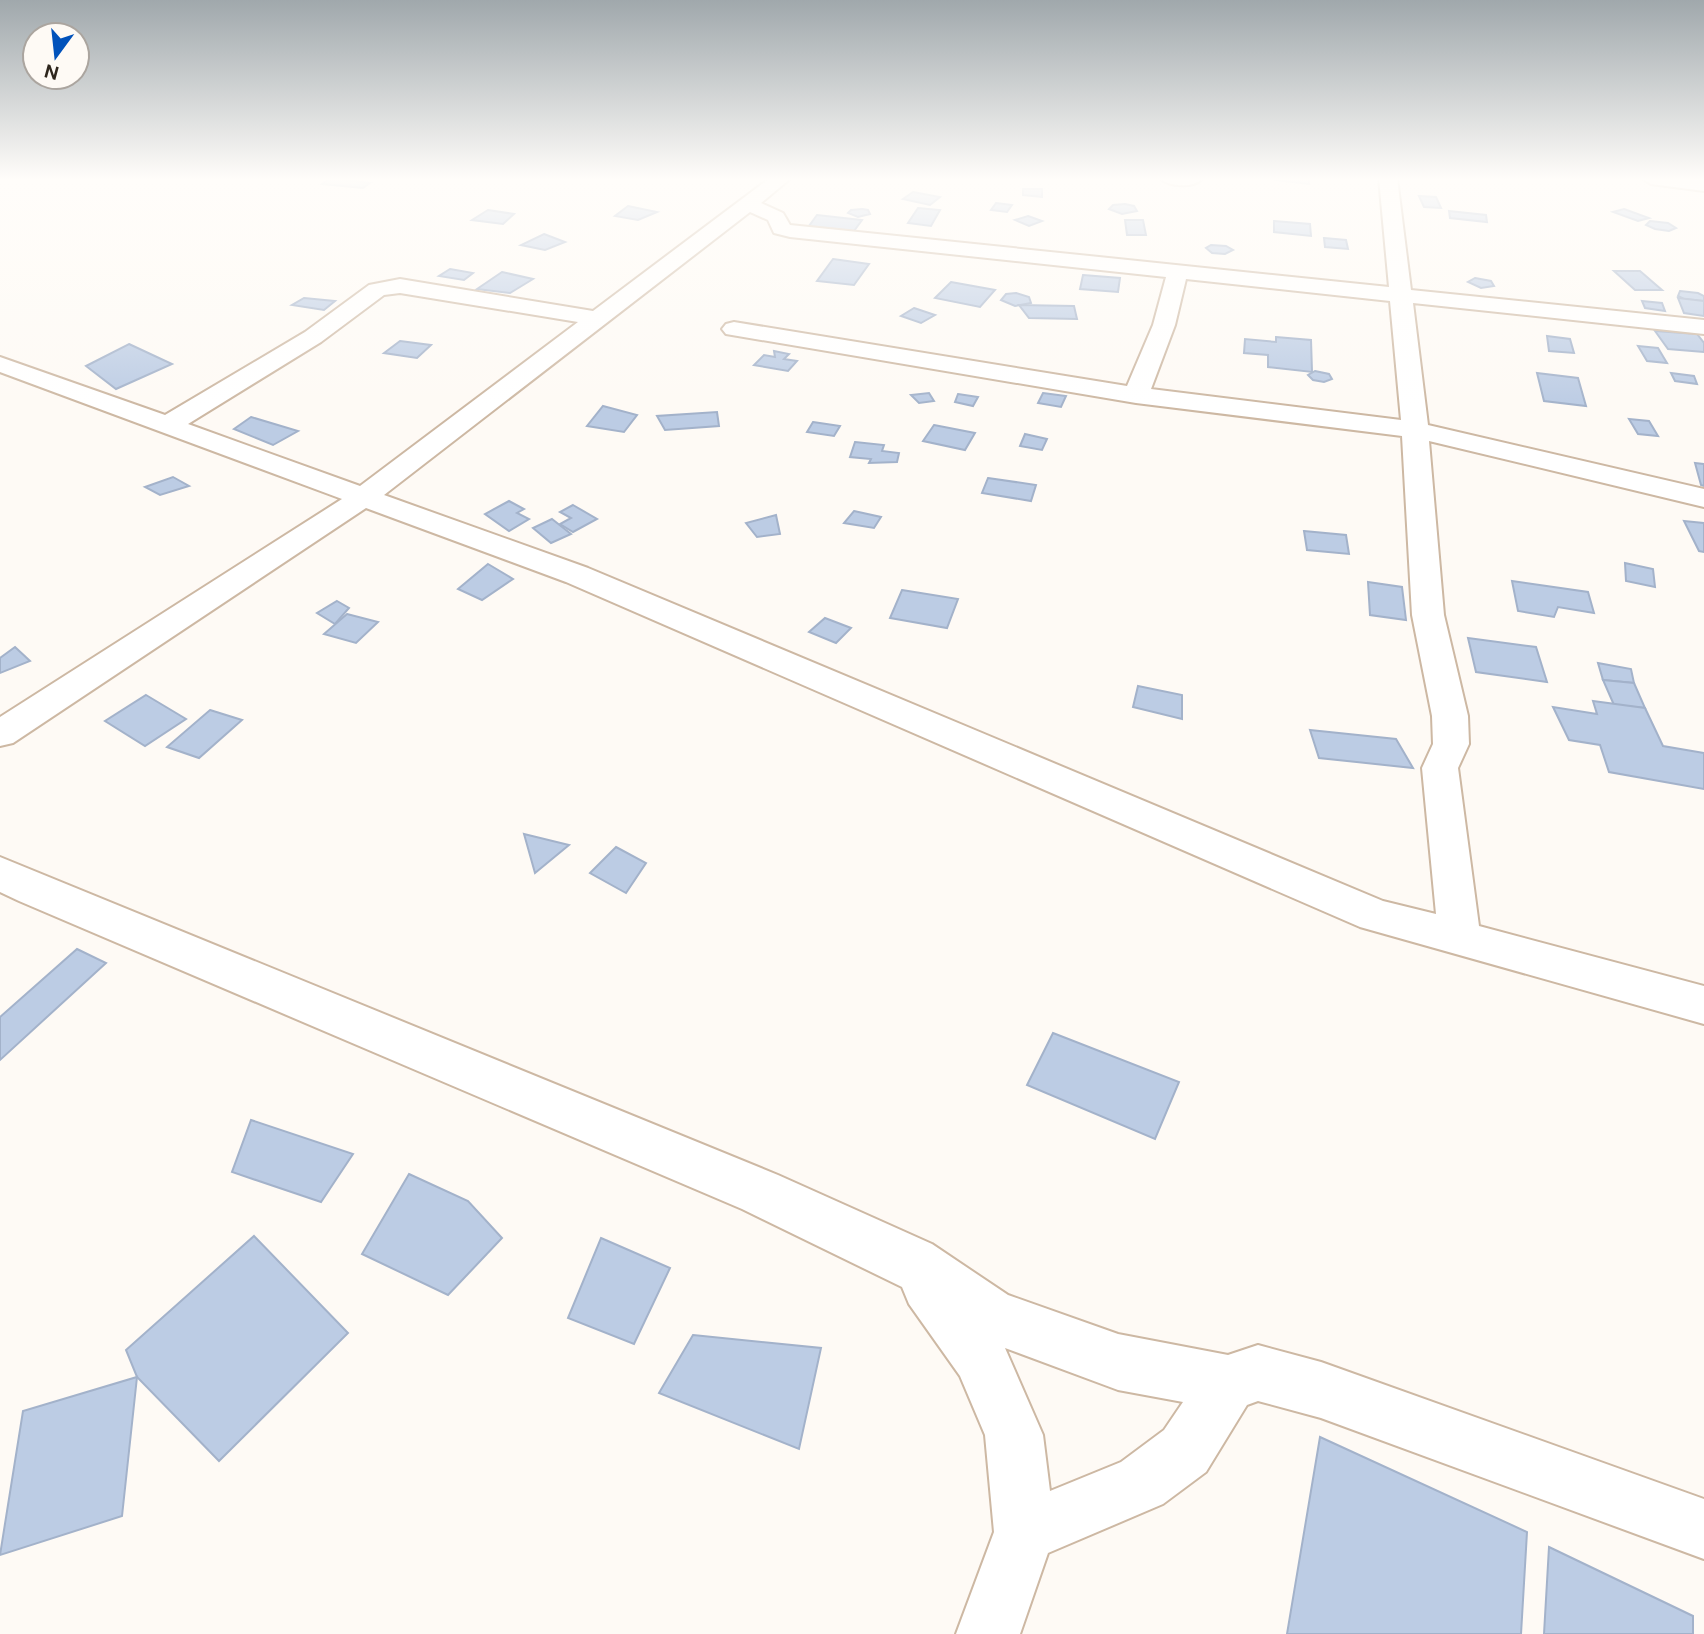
<svg xmlns="http://www.w3.org/2000/svg" width="1704" height="1634" viewBox="0 0 1704 1634" font-family="'DM Sans',sans-serif">
<style>
.building{fill:#bccce4;stroke:#a3b2ca;stroke-width:2}
.lines{fill:none;stroke-linecap:round;stroke-linejoin:round}
.minor-casing{stroke:#cdb8a3;stroke-width:4}
.minor{fill:#fff;fill-rule:evenodd}
</style>
<rect width="100%" height="100%" fill="#fefaf5"/>
<g class="building">
<polygon points="330,178 370,183 363,188 322,184"/>
<polygon points="1276,178 1309,178 1309,184 1275,180"/>
<polygon points="1023,189 1042,189 1042,197 1023,195"/>
<polygon points="913,192 940,197 930,205 903,199"/>
<polygon points="1419,196 1436,197 1441,208 1424,207"/>
<polygon points="996,203 1012,205 1007,212 991,210"/>
<polygon points="1125,204 1134,206 1137,211 1122,214 1109,209 1113,205"/>
<polygon points="628,206 657,212 638,220 615,216"/>
<polygon points="918,208 940,210 931,226 908,223"/>
<polygon points="862,209 868,210 870,214 858,217 848,213 851,210"/>
<polygon points="1624,209 1649,218 1638,221 1613,212"/>
<polygon points="488,210 514,214 503,224 472,220"/>
<polygon points="1449,211 1486,215 1487,222 1450,218"/>
<polygon points="817,215 862,220 854,231 809,226"/>
<polygon points="1028,216 1042,221 1029,226 1015,220"/>
<polygon points="1125,220 1143,220 1146,235 1127,235"/>
<polygon points="1274,221 1310,224 1311,236 1274,232"/>
<polygon points="1650,221 1668,223 1676,228 1669,231 1655,229 1646,225"/>
<polygon points="544,234 565,242 545,250 521,245"/>
<polygon points="1324,238 1346,240 1348,249 1325,247"/>
<polygon points="1211,245 1226,246 1233,250 1225,254 1212,253 1206,248"/>
<polygon points="833,259 869,264 854,285 817,281"/>
<polygon points="450,269 473,273 464,280 439,276"/>
<polygon points="1614,271 1640,271 1662,290 1635,290"/>
<polygon points="502,272 533,279 510,293 477,289"/>
<polygon points="1083,275 1120,278 1118,292 1080,289"/>
<polygon points="1475,278 1491,281 1494,286 1481,288 1468,282"/>
<polygon points="951,282 995,290 980,307 935,298"/>
<polygon points="1680,291 1698,293 1704,296 1704,301 1684,299 1678,296"/>
<polygon points="1016,293 1029,297 1031,303 1015,306 1001,300 1006,294"/>
<polygon points="304,298 335,301 324,310 292,305"/>
<polygon points="1678,298 1704,301 1704,316 1684,313"/>
<polygon points="1642,301 1662,303 1665,311 1645,308"/>
<polygon points="1019,305 1074,306 1077,319 1029,318"/>
<polygon points="914,308 935,315 921,323 901,316"/>
<polygon points="1655,331 1697,334 1704,343 1704,352 1668,349"/>
<polygon points="1547,336 1570,339 1574,353 1549,351"/>
<polygon points="1276,337 1311,340 1312,372 1268,367 1268,355 1244,353 1245,339 1276,342"/>
<polygon points="400,341 431,345 417,358 384,353"/>
<polygon points="129,344 172,364 116,389 86,366"/>
<polygon points="1638,346 1658,348 1667,363 1647,361"/>
<polygon points="774,351 789,354 784,359 797,361 788,371 754,365 764,355 775,357"/>
<polygon points="1315,371 1329,374 1332,379 1324,382 1313,380 1308,375"/>
<polygon points="1537,373 1578,378 1586,406 1544,401"/>
<polygon points="1671,373 1694,376 1697,384 1675,381"/>
<polygon points="929,393 934,401 919,403 911,395"/>
<polygon points="1043,393 1066,396 1061,407 1038,403"/>
<polygon points="958,394 978,397 973,406 955,402"/>
<polygon points="603,406 637,415 624,432 587,426"/>
<polygon points="717,412 719,426 665,430 657,416"/>
<polygon points="251,417 298,431 273,445 234,429"/>
<polygon points="1629,419 1649,421 1658,436 1638,434"/>
<polygon points="813,422 840,426 834,436 807,432"/>
<polygon points="934,425 975,433 965,450 923,441"/>
<polygon points="1025,434 1047,439 1042,450 1020,446"/>
<polygon points="855,442 884,445 882,451 899,453 897,462 869,463 871,459 850,457"/>
<polygon points="1695,463 1704,464 1704,486 1701,485"/>
<polygon points="173,477 189,486 160,495 145,487"/>
<polygon points="988,478 1036,485 1031,501 982,493"/>
<polygon points="509,501 524,509 517,513 529,519 509,531 485,514"/>
<polygon points="573,505 597,519 573,532 560,524 571,518 560,512"/>
<polygon points="854,511 881,517 874,528 844,523"/>
<polygon points="776,515 780,534 757,537 746,523"/>
<polygon points="552,519 571,534 551,543 533,528"/>
<polygon points="1684,521 1704,523 1704,552 1699,551"/>
<polygon points="1304,531 1346,535 1349,554 1307,550"/>
<polygon points="1625,563 1653,569 1655,587 1626,581"/>
<polygon points="488,564 513,579 482,600 458,589"/>
<polygon points="1512,581 1588,592 1594,613 1558,607 1554,617 1518,611"/>
<polygon points="1368,582 1402,587 1406,620 1370,615"/>
<polygon points="902,590 958,599 947,628 890,618"/>
<polygon points="337,601 349,608 335,624 317,613"/>
<polygon points="347,614 378,622 356,643 324,634"/>
<polygon points="825,618 851,628 836,643 809,632"/>
<polygon points="1468,638 1536,647 1547,682 1476,672"/>
<polygon points="15,647 30,661 0,673 0,658"/>
<polygon points="1598,663 1631,669 1634,683 1603,680"/>
<polygon points="1603,680 1634,683 1645,708 1614,705"/>
<polygon points="1138,686 1182,695 1182,719 1133,707"/>
<polygon points="146,695 186,719 145,746 105,721"/>
<polygon points="1593,701 1645,708 1663,746 1704,753 1704,789 1609,772 1600,745 1569,740 1553,707 1597,714"/>
<polygon points="210,710 242,720 199,758 167,747"/>
<polygon points="1310,730 1396,739 1413,768 1319,758"/>
<polygon points="524,834 569,845 535,873"/>
<polygon points="616,847 646,863 626,893 590,873"/>
<polygon points="77,949 106,963 0,1060 0,1017"/>
<polygon points="1053,1033 1179,1082 1155,1139 1027,1085"/>
<polygon points="251,1120 353,1154 321,1202 232,1172"/>
<polygon points="409,1174 468,1201 502,1238 448,1295 362,1254"/>
<polygon points="254,1236 348,1333 219,1461 137,1377 126,1350"/>
<polygon points="601,1238 670,1268 634,1344 568,1318"/>
<polygon points="693,1335 821,1348 799,1449 659,1393"/>
<polygon points="137,1377 122,1516 0,1555 23,1411"/>
<polygon points="1320,1437 1527,1532 1521,1634 1287,1634"/>
<polygon points="1549,1547 1693,1616 1693,1634 1544,1634"/>
</g>
<g class="lines">
<g class="minor-casing">
<g id="minor">
<path d="M 770,178 L 791,178 L 761,203 L 783,213 L 790,225 L 1389,287 L 1379,178 L 1397,178 L 1411,290 L 1704,320 L 1704,334 L 1413,303 L 1428,425 L 1704,489 L 1704,507 L 1429,441 L 1444,615 L 1468,716 L 1469,744 L 1458,768 L 1479,926 L 1704,986 L 1704,1024 L 1360,927 L 566,582 L 366,508 L 13,743 L 0,746 L 0,717 L 342,499 L 0,372 L 0,357 L 165,415 L 305,332 L 369,285 L 400,279 L 593,311 ZM 750,212 L 768,220 L 774,233 L 790,237 L 1166,277 L 1153,325 L 1127,386 L 734,322 L 726,324 L 722,329 L 726,334 L 1136,403 L 1402,436 L 1412,615 L 1432,716 L 1433,744 L 1422,768 L 1436,914 L 1383,901 L 588,568 L 384,495 ZM 1186,279 L 1390,301 L 1401,420 L 1151,389 L 1175,325 ZM 400,293 L 578,322 L 360,486 L 188,424 L 321,342 L 384,295 Z"/>
<path d="M 1160,178 L 1202,178 L 1202,179 C 1193,188 1169,187 1160,178 Z"/>
<polygon points="1642,178 1704,179 1704,191 1651,184"/>
<path d="M 0,857 L 778,1175 L 932,1244 L 1008,1295 L 1118,1334 L 1228,1355 L 1258,1345 L 1321,1362 L 1704,1499 L 1704,1559 L 1321,1418 L 1258,1401 L 1247,1405 L 1206,1472 L 1163,1504 L 1048,1553 L 1020,1634 L 956,1634 L 994,1532 L 985,1435 L 960,1376 L 909,1304 L 902,1287 L 742,1209 L 19,901 L 0,892 ZM 1005,1348 L 1118,1390 L 1183,1402 L 1164,1430 L 1121,1462 L 1050,1491 L 1043,1435 Z"/>
</g>
</g>
<use href="#minor" class="minor"/>
</g>
<linearGradient id="sky" x2="0" y2="1"><stop stop-color="#a0a8ac"/><stop offset="0.44" stop-color="#fffdfa"/><stop offset="1" stop-color="#fffdfa" stop-opacity="0"/></linearGradient>
<rect width="1704" height="407" fill="url(#sky)"/>
<g transform="translate(56 56) rotate(195)"><circle r="33" fill="#fefaf5" stroke="#aba59f" stroke-width="2"/>
<path d="M0-5L12 26L0 18L-12 26Z" fill="#0152bb"/>
<text y="-10" font-size="19" font-weight="bold" text-anchor="middle" fill="#2e261d">N</text>
</g>
</svg>
